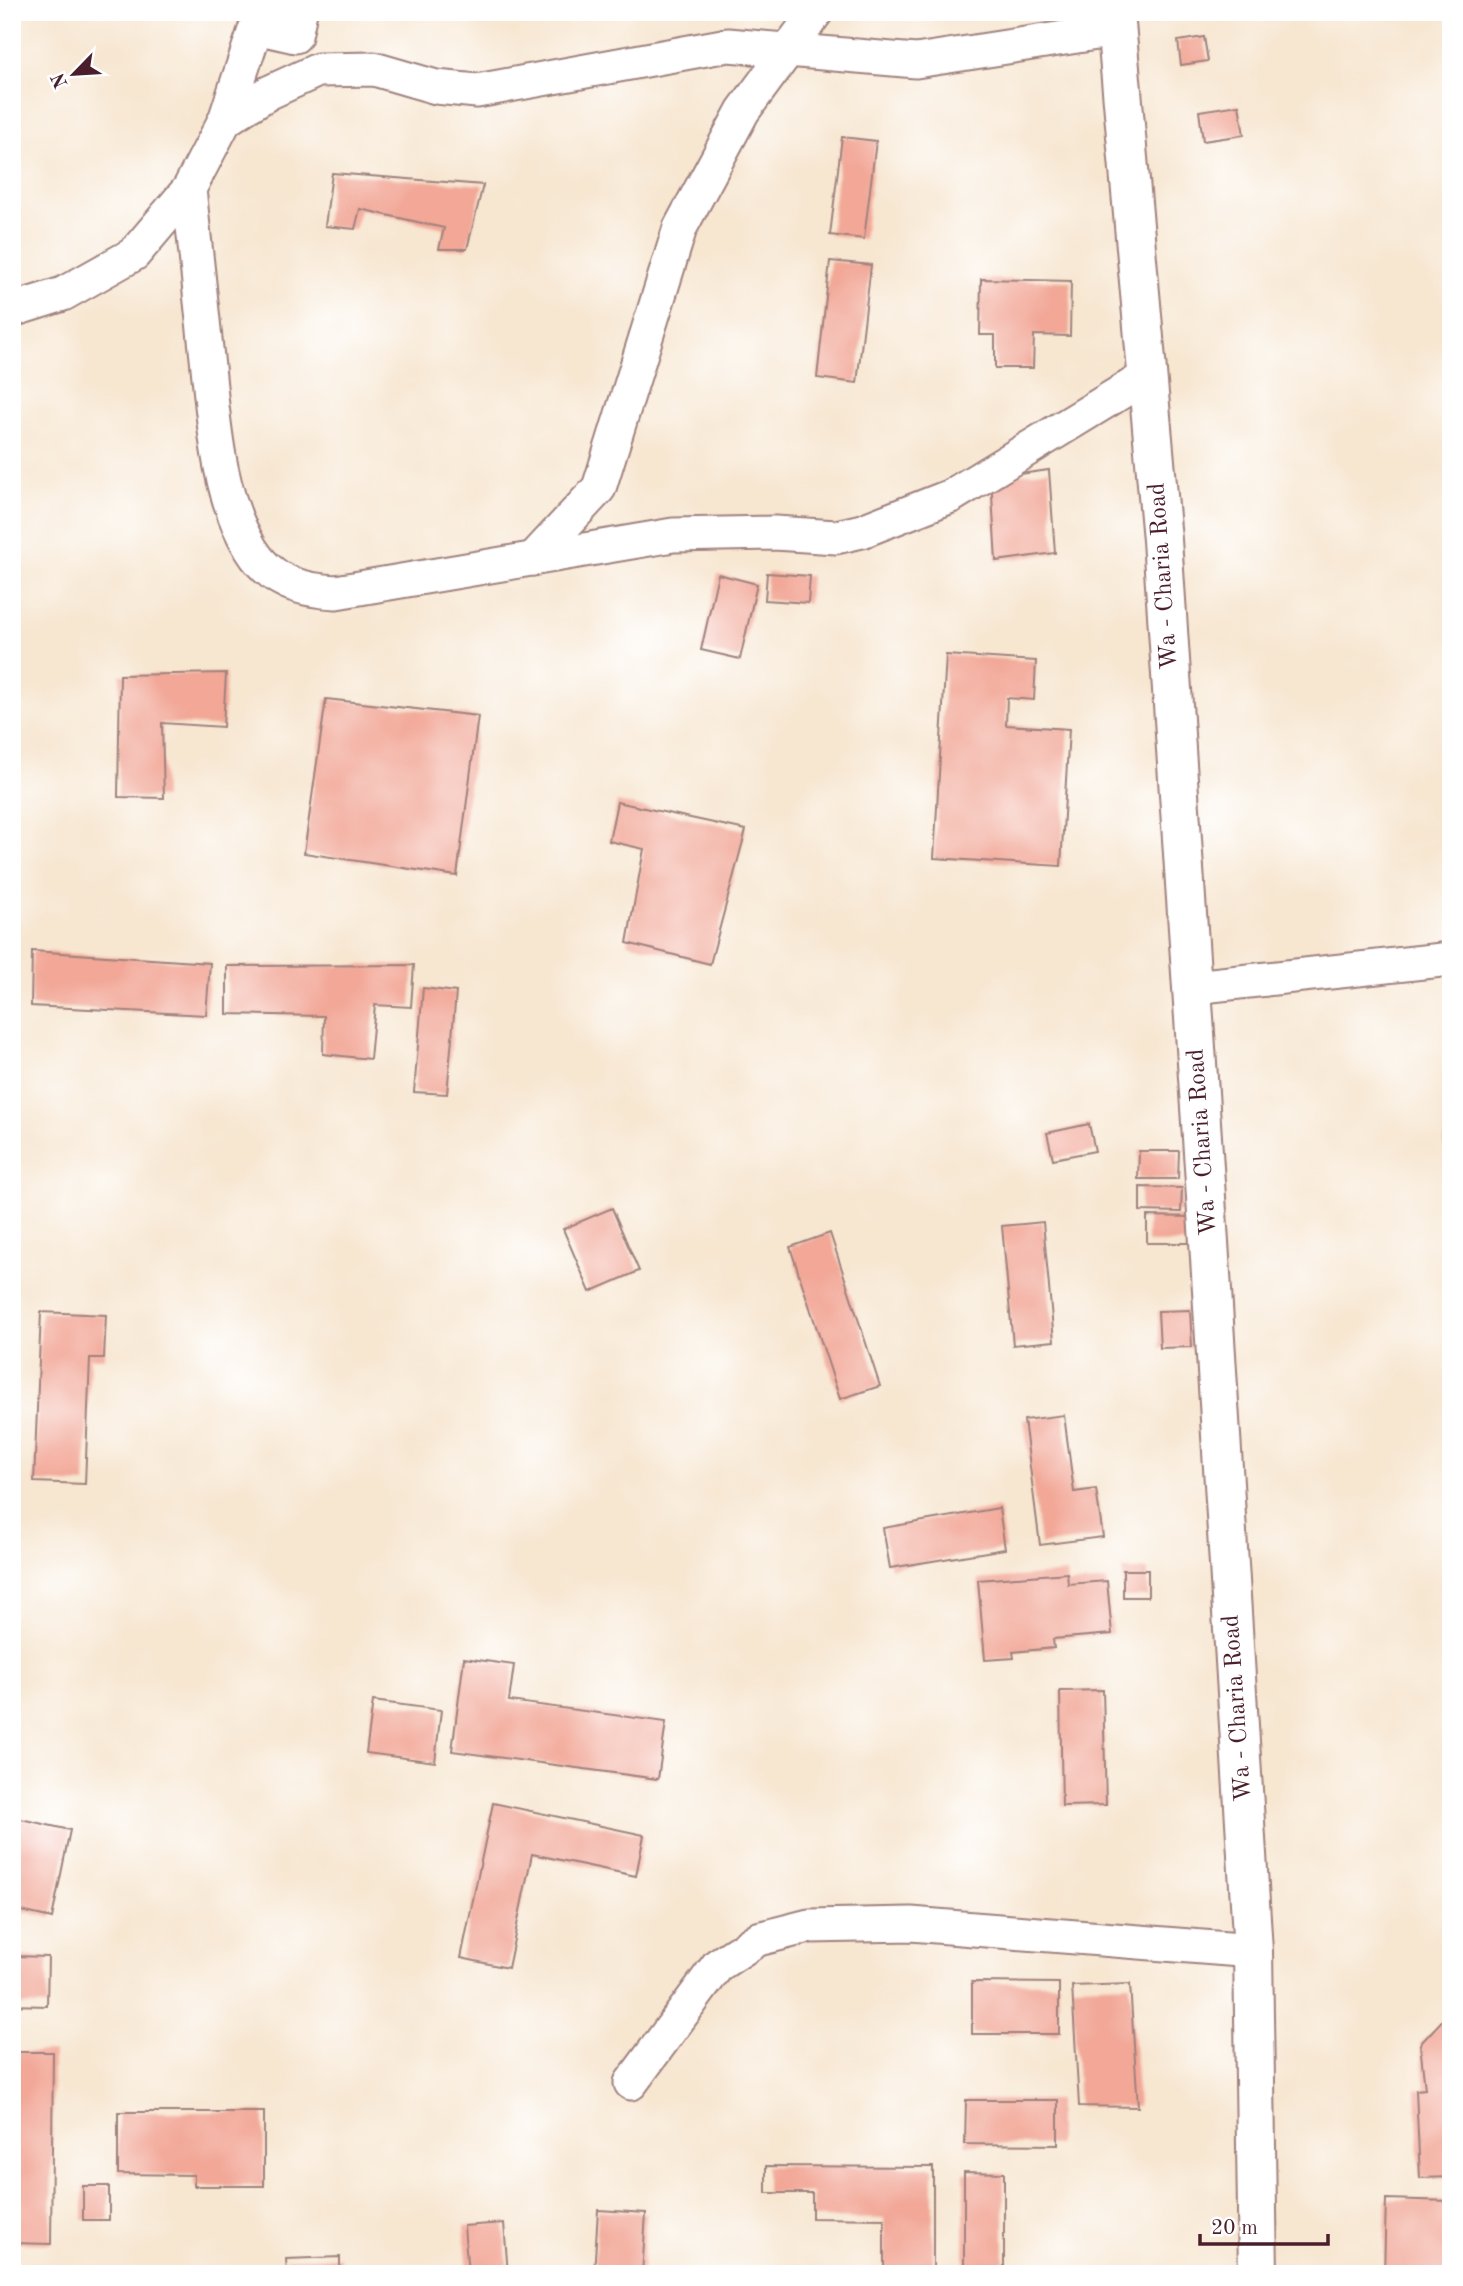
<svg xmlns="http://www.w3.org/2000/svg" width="1463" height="2286" viewBox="0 0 1463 2286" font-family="'Old Standard TT',serif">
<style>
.building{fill:#f2a797}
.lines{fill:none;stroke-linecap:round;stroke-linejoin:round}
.minor-casing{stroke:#a0827e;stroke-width:37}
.tertiary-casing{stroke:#a0827e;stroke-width:42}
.minor{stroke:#fff;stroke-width:33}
.tertiary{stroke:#fff;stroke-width:38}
.labels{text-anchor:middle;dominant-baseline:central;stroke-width:5;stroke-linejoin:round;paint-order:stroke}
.street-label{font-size:24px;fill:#4a1f2b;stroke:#fff}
</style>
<rect width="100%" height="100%" fill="#fff"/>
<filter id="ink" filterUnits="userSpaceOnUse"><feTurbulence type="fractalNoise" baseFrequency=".0143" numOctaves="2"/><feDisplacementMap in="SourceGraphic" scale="14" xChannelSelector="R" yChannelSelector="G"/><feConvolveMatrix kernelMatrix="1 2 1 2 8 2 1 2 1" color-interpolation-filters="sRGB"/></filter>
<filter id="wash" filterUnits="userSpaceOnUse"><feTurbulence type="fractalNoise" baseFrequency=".00686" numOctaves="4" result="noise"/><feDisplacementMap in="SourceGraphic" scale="28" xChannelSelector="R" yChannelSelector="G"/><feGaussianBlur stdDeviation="1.57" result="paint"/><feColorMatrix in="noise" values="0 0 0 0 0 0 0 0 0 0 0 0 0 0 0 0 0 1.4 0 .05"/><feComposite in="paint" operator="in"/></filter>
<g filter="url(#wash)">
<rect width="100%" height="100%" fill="#f7e6d0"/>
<g id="blocks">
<g class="building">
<polygon points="1204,37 1208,61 1181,65 1178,41"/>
<polygon points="1239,105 1244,135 1203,141 1199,111"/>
<polygon points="842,137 876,141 864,239 830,235"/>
<polygon points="332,173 483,185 467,249 439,249 444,228 360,209 355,229 325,226"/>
<polygon points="830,261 871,265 857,383 817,378"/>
<polygon points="981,279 1071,281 1070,336 1034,335 1033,368 995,368 995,335 980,335"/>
<polygon points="1049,470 1055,553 996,561 991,478"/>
<polygon points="767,573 810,576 808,603 765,600"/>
<polygon points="718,574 757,584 740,659 701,650"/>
<polygon points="946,655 1036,661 1034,700 1007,698 1006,725 1069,729 1061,866 934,858"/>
<polygon points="226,673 223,727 162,723 164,798 118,797 120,675"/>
<polygon points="326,699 478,716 457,876 304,853"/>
<polygon points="617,802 746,830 710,964 627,943 644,849 609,841"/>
<polygon points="32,951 210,963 206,1015 31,1006"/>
<polygon points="414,965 411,1007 375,1005 370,1059 323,1054 324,1016 227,1014 227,966"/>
<polygon points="423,988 456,992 447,1094 414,1092"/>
<polygon points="1089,1124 1095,1151 1053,1159 1047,1133"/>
<polygon points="1444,1124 1451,1124 1451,1187 1445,1188"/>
<polygon points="1139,1151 1179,1151 1178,1179 1138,1179"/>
<polygon points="1140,1187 1182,1188 1181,1212 1140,1211"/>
<polygon points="612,1208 639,1271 590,1292 563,1229"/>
<polygon points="1147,1216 1190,1217 1189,1243 1147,1243"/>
<polygon points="1043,1222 1054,1341 1013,1345 1002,1226"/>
<polygon points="830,1233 880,1386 840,1399 790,1247"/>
<polygon points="1190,1310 1192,1347 1160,1348 1158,1311"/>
<polygon points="41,1312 106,1315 104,1358 90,1358 85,1484 34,1482"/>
<polygon points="1064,1415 1074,1492 1096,1489 1103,1537 1040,1545 1024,1420"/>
<polygon points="999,1508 1005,1549 890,1568 883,1528"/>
<rect x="1123" y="1570" width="25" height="27"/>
<polygon points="1067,1573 1068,1584 1107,1581 1112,1634 1053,1639 1054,1648 1013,1652 1014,1658 985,1660 978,1580"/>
<polygon points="464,1658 514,1665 509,1701 666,1722 658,1779 452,1751"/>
<polygon points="1103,1690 1106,1805 1062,1806 1060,1691"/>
<polygon points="373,1701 441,1710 435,1762 366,1753"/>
<polygon points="493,1803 644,1835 636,1876 532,1854 508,1968 461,1958"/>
<polygon points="12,1817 70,1830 52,1918 12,1909"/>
<polygon points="14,1956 48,1957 47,2006 12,2005"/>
<polygon points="972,1982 1059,1983 1059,2034 972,2034"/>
<polygon points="1130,1984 1138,2107 1079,2106 1072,1986"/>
<polygon points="1451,2011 1451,2177 1420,2178 1416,2090 1425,2089 1420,2044"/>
<polygon points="12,2052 53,2052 51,2244 12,2243"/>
<polygon points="966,2100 1058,2100 1058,2145 965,2144"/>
<polygon points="118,2112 264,2112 264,2186 194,2186 194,2175 118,2174"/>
<polygon points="766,2166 933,2167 933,2274 884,2274 884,2219 812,2218 812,2193 766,2193"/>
<polygon points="964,2172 1004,2173 1004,2274 964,2274"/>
<rect x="83" y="2186" width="26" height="34"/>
<polygon points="1386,2199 1451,2201 1451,2274 1384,2274"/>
<polygon points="598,2210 646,2213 642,2274 594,2274"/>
<polygon points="504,2223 508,2274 468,2274 464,2226"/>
<polygon points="340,2257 340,2274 287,2274 286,2259"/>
</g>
</g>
</g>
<g filter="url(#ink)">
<use href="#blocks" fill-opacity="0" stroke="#a0827e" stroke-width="2"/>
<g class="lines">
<g class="minor-casing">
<g id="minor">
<polyline points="225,120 268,93 318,70 374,69 436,87 477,91 728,45 916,61 1116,30"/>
<path d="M 189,189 C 195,245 201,302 207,358 C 214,421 217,493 251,549 C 271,582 300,590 336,592 L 673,535 L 775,533 L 836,537 L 862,531 L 951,496 L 1149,375"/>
<polyline points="12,310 63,294 134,254 189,189 225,120 256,27 295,36 300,12"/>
<polyline points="533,559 599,488 680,228 743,111 816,12"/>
<polyline points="1193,987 1451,959"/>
<polyline points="631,2083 718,1965 758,1939 809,1926 911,1924 1253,1951"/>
</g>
</g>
<g class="tertiary-casing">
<polyline id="tertiary" points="1115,12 1162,540 1209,1242 1253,1951 1258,2274"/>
</g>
<use href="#minor" class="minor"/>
<use href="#tertiary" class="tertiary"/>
</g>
</g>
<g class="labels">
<g class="street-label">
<text transform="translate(1164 576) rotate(-94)">Wa - Charia Road</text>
<text transform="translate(1203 1142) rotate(-94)">Wa - Charia Road</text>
<text transform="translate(1238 1708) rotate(-94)">Wa - Charia Road</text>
</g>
</g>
<rect width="1463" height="2286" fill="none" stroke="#fff" stroke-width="42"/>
<g transform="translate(74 74) rotate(245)" stroke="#ffffff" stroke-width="5" paint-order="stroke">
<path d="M0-5L12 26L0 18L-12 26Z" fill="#4a1f2b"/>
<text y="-10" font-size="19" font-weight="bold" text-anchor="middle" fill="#4a1f2b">N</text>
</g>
<path d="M1200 2234v10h128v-10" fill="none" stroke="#4a1f2b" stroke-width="3.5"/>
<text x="1211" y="2234" font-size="21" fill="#4a1f2b" stroke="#ffffff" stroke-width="5" paint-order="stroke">20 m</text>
</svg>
